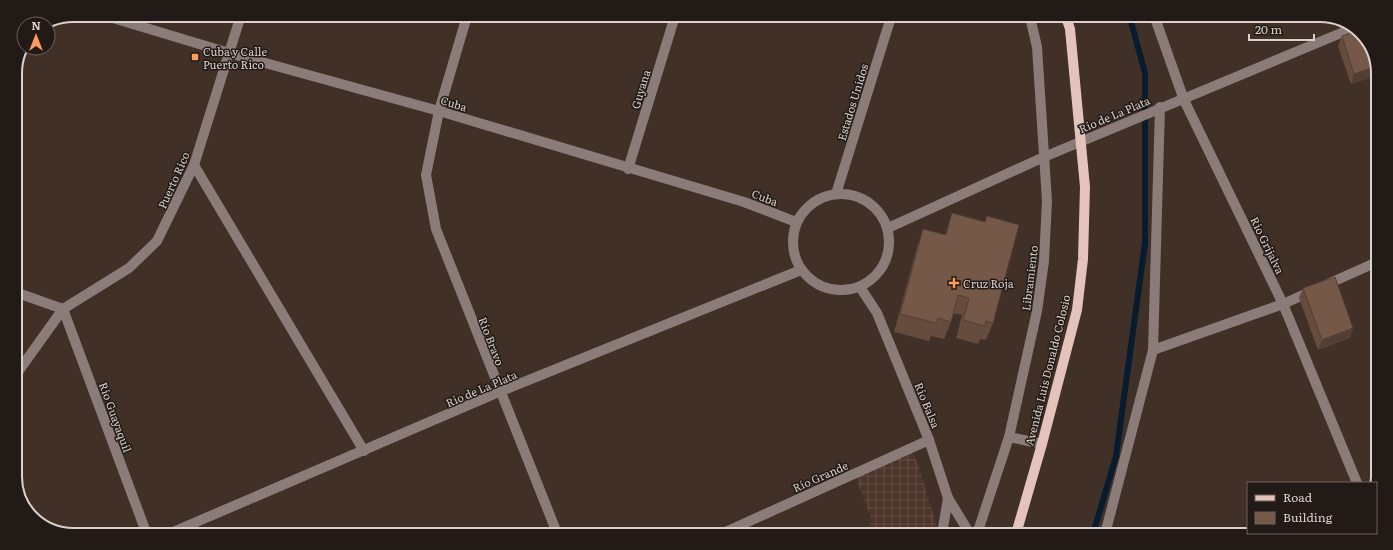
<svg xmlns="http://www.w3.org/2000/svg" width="1393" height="550" viewBox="0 0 1393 550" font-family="Literata,serif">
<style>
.industrial{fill:url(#industrial-grid)}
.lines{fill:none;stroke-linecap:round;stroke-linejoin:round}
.stream{stroke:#071c2e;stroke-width:6}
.minor{stroke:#8c7c79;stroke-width:10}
.major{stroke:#e4c3bc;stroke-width:10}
.wall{fill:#654c3f}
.shaded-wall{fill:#533e33}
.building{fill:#765849;stroke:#533e33}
.poi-dot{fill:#fe9b59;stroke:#221a16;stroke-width:1.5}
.labels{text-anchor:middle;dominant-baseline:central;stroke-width:3;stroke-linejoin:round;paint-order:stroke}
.poi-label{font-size:11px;fill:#dbd0cb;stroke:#221a16;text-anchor:start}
.street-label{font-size:11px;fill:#dbd0cb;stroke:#221a16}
.rim{fill:none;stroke:#dbd0cb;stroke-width:2}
</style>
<defs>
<pattern id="industrial-grid" width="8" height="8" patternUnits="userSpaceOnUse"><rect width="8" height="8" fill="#4c3529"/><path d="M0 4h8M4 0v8" fill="none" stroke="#655147"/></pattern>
</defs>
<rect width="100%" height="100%" fill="#413028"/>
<polygon class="industrial" points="911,450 918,464 939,534 857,534 867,529 871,522 870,515 855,475"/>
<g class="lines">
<polyline class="stream" points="1093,534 1116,456 1145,243 1145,73 1130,18"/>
<g class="minor">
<polyline points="103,15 229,53 439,111 744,202 796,222"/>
<polyline points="467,16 439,111 426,175 436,229 557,533"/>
<polyline points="1155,18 1184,100 1283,304 1357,483"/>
<polyline points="194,165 364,451"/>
<polyline points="628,169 675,16"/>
<circle cx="841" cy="242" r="48"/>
<polyline points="836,194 891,17"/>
<polyline points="888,228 1044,157 1353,28"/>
<polyline points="860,287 877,313 929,440 948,498 970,534"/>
<polyline points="15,292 63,309"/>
<polyline points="63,309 146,532"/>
<polyline points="1153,350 1283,304 1377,262"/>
<polyline points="15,376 63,309 129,268 157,241 194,165 241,15"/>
<polyline points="1009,437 1042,444"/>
<polyline points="173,532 499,392 801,270"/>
<polyline points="721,534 929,440"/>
<polyline points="942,534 948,498"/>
<polyline points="977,534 1009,437 1037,311 1044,261 1047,201 1037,47 1030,17"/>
<polyline points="1105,534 1153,350 1160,107"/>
<polyline points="1290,535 1294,533"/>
</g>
<polyline class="major" points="1016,534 1042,444 1077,310 1083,259 1085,187 1070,29 1066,17"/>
</g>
<g class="wall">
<polygon points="1342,36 1378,69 1378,75 1351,84 1338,46"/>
<polygon points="952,213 985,222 987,216 993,323 986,340 980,339 978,344 956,338 962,315 953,313 951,322 944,339 931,336 929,341 894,332 917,247 923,229 945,235"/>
<polygon points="1303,288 1353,328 1350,338 1318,350 1299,298"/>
</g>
<g class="shaded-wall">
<polygon points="1377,66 1378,69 1378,75 1351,84 1354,74"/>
<polygon points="1353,328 1350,338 1318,350 1322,340"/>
</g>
<g class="building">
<polygon points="1357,31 1366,37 1377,66 1354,74 1342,36"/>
<polygon points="952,213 985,222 987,216 1019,225 993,323 986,321 985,326 963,320 969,298 958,295 951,322 938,318 936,323 900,314 923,229 946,235"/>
<polygon points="1335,277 1353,328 1322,340 1303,288"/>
</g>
<g class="poi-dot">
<rect x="191" y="53" width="8" height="8" rx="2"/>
<path d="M952 277h4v4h4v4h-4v4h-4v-4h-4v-4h4z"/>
</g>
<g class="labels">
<g class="poi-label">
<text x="203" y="51">Cuba y Calle<tspan x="203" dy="13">Puerto Rico</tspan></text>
<text x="963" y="283">Cruz Roja</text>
</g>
<g class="street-label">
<text transform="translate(640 89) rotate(-73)">Guyana</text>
<text transform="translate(852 102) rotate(-73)">Estados Unidos</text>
<text transform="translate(454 103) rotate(17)">Cuba</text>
<text transform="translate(1114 114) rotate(-23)">Río de La Plata</text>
<text transform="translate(173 180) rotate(-66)">Puerto Rico</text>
<text transform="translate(765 197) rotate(21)">Cuba</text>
<text transform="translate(1268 245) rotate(64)">Río Grijalva</text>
<text transform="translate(1029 278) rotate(-83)">Libramiento</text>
<text transform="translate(492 341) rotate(69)">Río Bravo</text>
<text transform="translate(1047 370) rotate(-76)">Avenida Luis Donaldo Colosio</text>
<text transform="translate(481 388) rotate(-23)">Río de La Plata</text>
<text transform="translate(928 405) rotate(68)">Río Balsa</text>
<text transform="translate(116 417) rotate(70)">Río Guayaquil</text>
<text transform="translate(820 476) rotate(-24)">Río Grande</text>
</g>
</g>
<path d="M0 0H1393V550H0ZM73 22H1320A51 51 0 0 1 1371 73V477A51 51 0 0 1 1320 528H73A51 51 0 0 1 22 477V73A51 51 0 0 1 73 22Z" fill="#221a16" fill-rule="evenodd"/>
<path class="rim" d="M73 22H1320A51 51 0 0 1 1371 73V477A51 51 0 0 1 1320 528H73A51 51 0 0 1 22 477V73A51 51 0 0 1 73 22Z"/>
<rect x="1247" y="482" width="130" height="52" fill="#221a16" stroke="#6c635e"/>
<rect x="1255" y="495" width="20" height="6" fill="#e4c3bc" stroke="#6c635e"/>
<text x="1283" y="502" font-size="12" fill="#dbd0cb">Road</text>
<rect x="1255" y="512" width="20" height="12" fill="#765849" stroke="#6c635e"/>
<text x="1283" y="522" font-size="12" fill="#dbd0cb">Building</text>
<g transform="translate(36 36)"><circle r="19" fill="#221a16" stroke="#6c635e"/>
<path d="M0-3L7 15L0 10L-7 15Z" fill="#fe9b59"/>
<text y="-6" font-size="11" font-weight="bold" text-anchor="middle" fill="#dbd0cb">N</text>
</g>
<path d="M1249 34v6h65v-6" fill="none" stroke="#dbd0cb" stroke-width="2"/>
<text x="1255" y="34" font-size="12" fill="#dbd0cb" stroke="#221a16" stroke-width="3" paint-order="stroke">20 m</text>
</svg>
